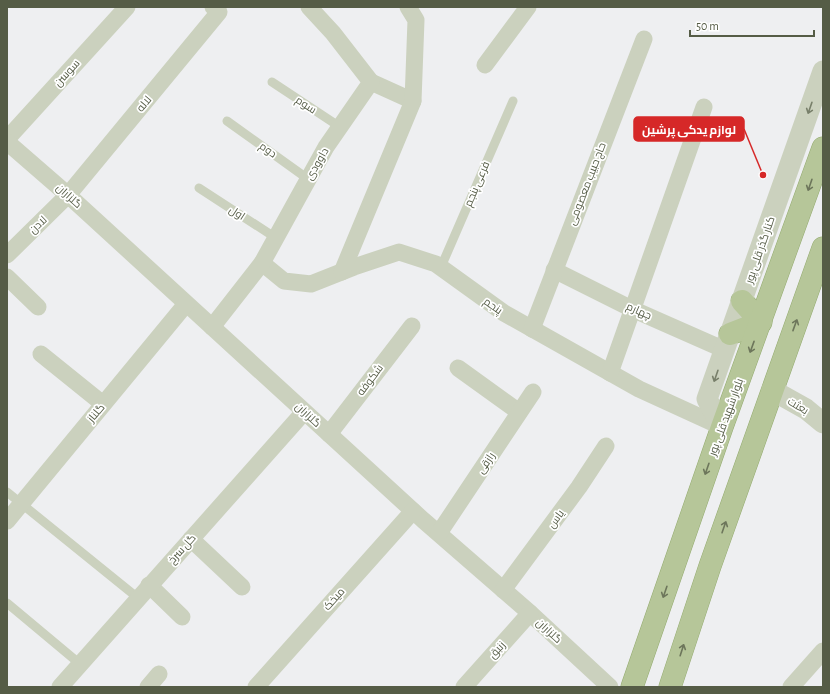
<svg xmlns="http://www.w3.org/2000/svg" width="830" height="694" viewBox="0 0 830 694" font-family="'Alegreya Sans',Cairo,sans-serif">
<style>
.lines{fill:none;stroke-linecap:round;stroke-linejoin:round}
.trunk-casing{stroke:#94ab70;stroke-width:23}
.service{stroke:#cbd1be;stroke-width:9}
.minor{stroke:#cbd1be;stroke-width:17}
.tertiary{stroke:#cbd1be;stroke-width:21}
.trunk{stroke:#b6c699;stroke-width:22}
.oneway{stroke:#787f6a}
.oneway2{stroke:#6d765b}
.labels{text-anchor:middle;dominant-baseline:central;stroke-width:3.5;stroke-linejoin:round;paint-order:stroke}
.street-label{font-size:11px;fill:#555c46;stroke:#fff}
.leader{fill:none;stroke:#d62828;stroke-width:1.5}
.callout-dot{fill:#d62828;stroke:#fff;stroke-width:1.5}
.callout{fill:#d62828;stroke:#d62828;stroke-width:1.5}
.callout-label{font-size:12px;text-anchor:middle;font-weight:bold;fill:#fff}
</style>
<rect width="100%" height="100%" fill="#eeeff1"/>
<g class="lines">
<g class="trunk-casing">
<g id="trunk">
<polyline points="730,334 761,322 742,301"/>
<polyline points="632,687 722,427 823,148"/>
<polyline points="670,687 710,566 823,248"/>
</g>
</g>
<g class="service">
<polyline points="272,82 340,127"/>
<polyline points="227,121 308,179"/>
<polyline points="199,188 276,238"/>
<polyline points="441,267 513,101"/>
<polyline points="7,492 138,598"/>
<polyline points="7,603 80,664"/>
</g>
<g class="minor">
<polyline points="485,65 528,7"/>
<polyline points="371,82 413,101"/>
<polyline points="7,139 127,7"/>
<polyline points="7,142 68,195 423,520 530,613 610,687"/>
<polyline points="7,255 68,195 219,12 213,7"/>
<polyline points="262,263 284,281 311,284 354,267 399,252 436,264 504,313 639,389 722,427"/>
<polyline points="554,270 632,309 725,350"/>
<polyline points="342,272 413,101 416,20 408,7"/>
<polyline points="7,277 38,307"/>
<polyline points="212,327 262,263 326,147 371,82 333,33 309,7"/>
<polyline points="532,329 644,39"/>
<polyline points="41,354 103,404"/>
<polyline points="458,368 519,412"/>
<polyline points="610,373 704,107"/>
<polyline points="329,434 412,326"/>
<polyline points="7,521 186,304"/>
<polyline points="439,533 533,392"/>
<polyline points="191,539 242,587"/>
<polyline points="149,585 182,617"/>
<polyline points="503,590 579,487 606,446"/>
<polyline points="60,687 304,412"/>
<polyline points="148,687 159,674"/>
<polyline points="256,687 413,511"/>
<polyline points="464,687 530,613"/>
<polyline points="791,687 823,651"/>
</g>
<g class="tertiary">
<polyline points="772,390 806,409 823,423"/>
<polyline points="722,427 707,399 823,71"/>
</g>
<use href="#trunk" class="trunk"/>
</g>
<defs><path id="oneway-shaft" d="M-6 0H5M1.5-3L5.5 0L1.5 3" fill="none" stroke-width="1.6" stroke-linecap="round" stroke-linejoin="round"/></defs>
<g class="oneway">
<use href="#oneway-shaft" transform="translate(810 108) rotate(109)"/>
<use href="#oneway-shaft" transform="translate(716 376) rotate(109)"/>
</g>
<g class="oneway2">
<use href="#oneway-shaft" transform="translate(810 185) rotate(109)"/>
<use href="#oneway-shaft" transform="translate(795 325) rotate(-70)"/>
<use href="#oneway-shaft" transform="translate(752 347) rotate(110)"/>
<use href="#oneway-shaft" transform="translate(707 469) rotate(109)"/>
<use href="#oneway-shaft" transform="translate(724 527) rotate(-71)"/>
<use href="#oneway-shaft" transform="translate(665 592) rotate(109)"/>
<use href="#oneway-shaft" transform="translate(682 650) rotate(-72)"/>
</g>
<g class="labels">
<g class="street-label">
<text transform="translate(67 73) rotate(-48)">سوسن</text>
<text transform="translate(144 104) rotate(-50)">لاله</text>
<text transform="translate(306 105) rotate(33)">سوم</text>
<text transform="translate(268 150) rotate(36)">دوم</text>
<text transform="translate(317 164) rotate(-60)">داوودی</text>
<text transform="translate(477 184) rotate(-67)">فرعی پنجم</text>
<text transform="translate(587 184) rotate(-69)">حاج حبیب معصومی</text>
<text transform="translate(69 196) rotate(42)">گلزاران</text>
<text transform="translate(237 213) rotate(33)">اول</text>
<text transform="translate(38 225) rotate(-44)">لادن</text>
<text transform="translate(760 250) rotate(-71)">کنار گذر قلی پور</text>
<text transform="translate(493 306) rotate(35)">پنجم</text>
<text transform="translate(639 311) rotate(24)">چهارم</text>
<text transform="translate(370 380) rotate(-53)">شکوفه</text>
<text transform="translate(798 406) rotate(31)">بعثت</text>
<text transform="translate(96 413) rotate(-50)">گلناز</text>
<text transform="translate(308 415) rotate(43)">گلزاران</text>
<text transform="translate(726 417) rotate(-70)">بلوار شهید قلی پور</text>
<text transform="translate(486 463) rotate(-56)">رازقی</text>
<text transform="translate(556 519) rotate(-54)">یاس</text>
<text transform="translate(182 549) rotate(-48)">گل سرخ</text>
<text transform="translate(334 599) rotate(-48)">میخک</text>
<text transform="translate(549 631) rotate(43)">گلزاران</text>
<text transform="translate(497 650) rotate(-48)">زنبق</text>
</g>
</g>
<path class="leader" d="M763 175L744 129"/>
<circle class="callout-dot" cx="763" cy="175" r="4"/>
<rect class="callout" x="634" y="117" width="110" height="24" rx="4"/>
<g class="callout-label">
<text x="689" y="134">لوازم یدکی پرشین</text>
</g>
<rect width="830" height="694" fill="none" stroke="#555c46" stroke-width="16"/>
<path d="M690 30v6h124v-6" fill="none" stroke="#555c46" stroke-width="2"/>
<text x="696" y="30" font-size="12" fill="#555c46" stroke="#ffffff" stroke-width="3" paint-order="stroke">50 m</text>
</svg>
